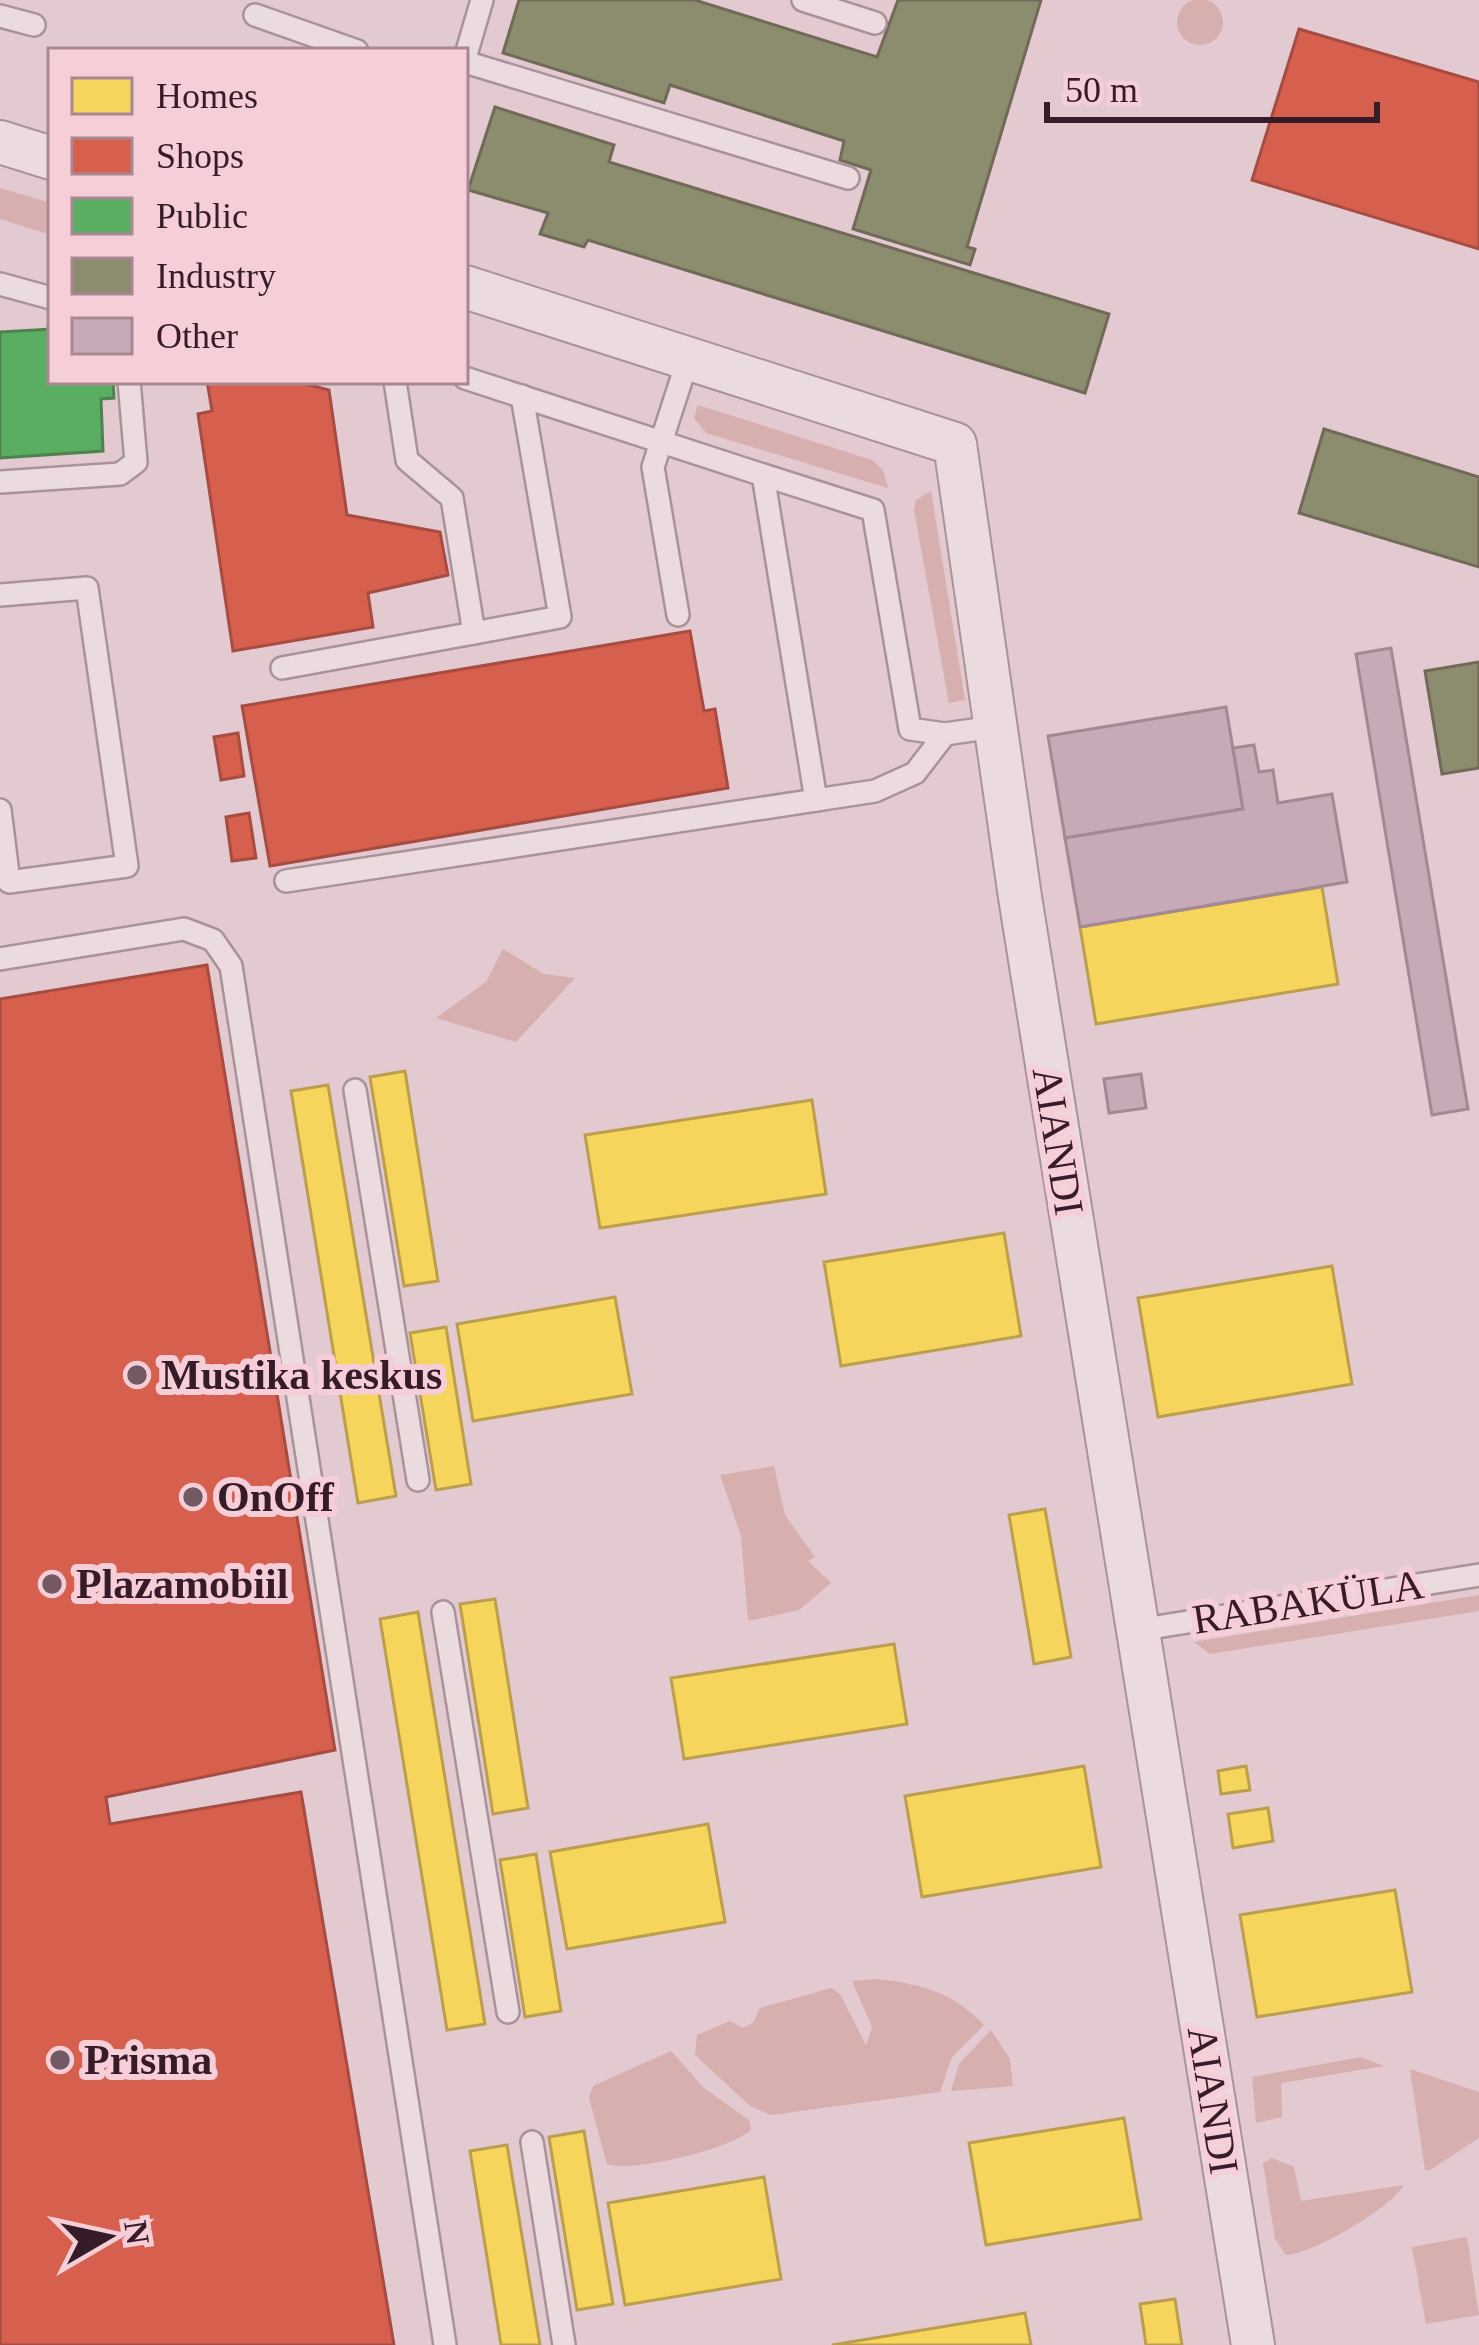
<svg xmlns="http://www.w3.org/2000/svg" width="1479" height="2345" viewBox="0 0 1479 2345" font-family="'Times New Roman',serif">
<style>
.green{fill:#d6afae}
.homes{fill:#f6d55c;stroke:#bc9e4c;stroke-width:3}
.shops{fill:#d6604d;stroke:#a64c42;stroke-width:3}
.public{fill:#5aae61;stroke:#4f8250;stroke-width:3}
.industry{fill:#8c8c6e;stroke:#726a59;stroke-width:3}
.building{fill:#c7aab7;stroke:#a38994;stroke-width:3}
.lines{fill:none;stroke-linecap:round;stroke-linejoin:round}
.service-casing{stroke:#a8939a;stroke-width:26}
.minor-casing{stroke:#a8939a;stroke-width:46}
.service{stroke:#ebdbdf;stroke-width:21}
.minor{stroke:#ebdbdf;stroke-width:42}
.poi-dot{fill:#735963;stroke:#f5ced8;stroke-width:4.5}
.labels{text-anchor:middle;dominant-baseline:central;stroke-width:12;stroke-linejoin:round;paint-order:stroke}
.street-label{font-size:42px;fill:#361c28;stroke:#f5ced8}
.poi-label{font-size:42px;font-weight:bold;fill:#361c28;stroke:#f5ced8;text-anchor:start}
</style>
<rect width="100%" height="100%" fill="#e3c9d0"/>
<g class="green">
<circle cx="1200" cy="22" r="23"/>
<polygon points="0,188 51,203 51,235 0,219"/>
<polygon points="698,405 872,460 883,470 888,488 706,433 694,418"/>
<polygon points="931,491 965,700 949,703 914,510 916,500"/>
<polygon points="503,949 544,974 575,978 516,1042 436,1018 486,982"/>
<polygon points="774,1466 785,1515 815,1557 808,1561 831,1583 799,1610 748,1621 741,1536 720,1475"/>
<polygon points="1479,1595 1479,1611 1210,1654 1194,1642"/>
<path d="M 877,1979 C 921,1984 953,1992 984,2025 L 952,2057 L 940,2092 L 771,2115 L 750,2106 L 695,2055 L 697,2035 L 730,2021 L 743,2028 L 754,2022 L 760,2008 L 831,1988 L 840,1994 L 866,2045 L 872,2027 L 852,1981 Z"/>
<polygon points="991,2030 1010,2059 1013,2086 951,2091 959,2064"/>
<path d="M 671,2051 L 704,2088 L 749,2120 L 751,2130 C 731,2149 633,2173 607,2164 L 589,2098 L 593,2086 Z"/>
<polygon points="1361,2057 1384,2066 1281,2083 1282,2117 1256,2123 1252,2077"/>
<polygon points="1410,2069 1479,2092 1479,2138 1430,2170 1425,2170"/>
<path d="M 1272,2158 L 1294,2167 L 1301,2201 L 1404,2185 C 1391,2208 1311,2255 1286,2255 L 1275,2239 L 1263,2163 Z"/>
<polygon points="1467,2237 1479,2315 1426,2324 1412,2247"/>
</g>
<g class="homes">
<polygon points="1322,887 1338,984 1096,1024 1080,927"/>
<polygon points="405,1071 438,1281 404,1286 370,1077"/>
<polygon points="328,1085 396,1496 358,1503 291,1091"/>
<polygon points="812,1100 826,1194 600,1228 585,1135"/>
<polygon points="1004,1233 1021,1336 841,1366 824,1262"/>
<polygon points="1332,1266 1352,1384 1158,1417 1138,1298"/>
<polygon points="615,1297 632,1394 473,1421 457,1324"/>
<polygon points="446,1327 471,1484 436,1490 410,1333"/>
<polygon points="1045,1509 1071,1657 1034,1664 1009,1515"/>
<polygon points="495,1599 528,1808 493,1814 460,1604"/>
<polygon points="418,1612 485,2024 447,2030 380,1619"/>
<polygon points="894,1644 907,1724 684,1759 671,1678"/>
<polygon points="1084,1766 1101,1867 922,1897 905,1796"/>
<polygon points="1246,1766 1250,1790 1221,1794 1218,1771"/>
<polygon points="1268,1808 1273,1841 1233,1848 1228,1814"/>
<polygon points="708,1824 725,1922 567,1949 550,1852"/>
<polygon points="536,1854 561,2011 525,2017 500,1860"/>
<polygon points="1395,1890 1412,1992 1257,2017 1240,1915"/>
<polygon points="1124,2118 1141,2219 986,2245 969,2143"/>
<polygon points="584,2131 613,2304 577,2310 549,2137"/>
<polygon points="507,2145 540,2345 501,2345 470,2151"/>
<polygon points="764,2177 781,2279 625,2305 608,2203"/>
<polygon points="1175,2299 1182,2345 1146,2345 1140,2304"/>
<polygon points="1025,2313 1031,2345 832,2345"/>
</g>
<g class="shops">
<polygon points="1299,29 1479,82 1479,249 1252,180"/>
<polygon points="207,381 294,381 329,390 347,515 440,532 448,575 368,593 373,627 233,651 198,414 212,411"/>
<polygon points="690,631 704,711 715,709 728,788 270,866 242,706"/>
<polygon points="238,733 244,776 221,780 214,737"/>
<polygon points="249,813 256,858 232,861 226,817"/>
<polygon points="207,965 335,1750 106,1797 110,1824 301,1792 394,2345 0,2345 0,999"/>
</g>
<polygon class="public" points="51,329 51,381 113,381 114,398 101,399 103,451 0,458 0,332"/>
<g class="industry">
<polygon points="519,0 695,0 877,57 898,0 1041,0 967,247 975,249 970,265 853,229 871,170 840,160 844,141 670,85 664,103 503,53"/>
<polygon points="495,107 614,145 609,162 1109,314 1085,393 588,240 584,247 540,234 548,213 468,190"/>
<polygon points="1324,429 1479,477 1479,567 1299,513"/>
<polygon points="1479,662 1479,768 1442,774 1425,671"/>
</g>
<g class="building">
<polygon points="1391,648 1468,1109 1432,1115 1356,654"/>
<polygon points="1226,707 1243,809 1065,838 1048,736"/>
<polygon points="1254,745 1259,772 1273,770 1278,803 1332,794 1347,882 1080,927 1065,838 1243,809 1233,748"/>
<polygon points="1141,1074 1146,1108 1109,1113 1104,1079"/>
</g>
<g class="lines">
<g class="service-casing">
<g id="service">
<polyline points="803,0 875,23"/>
<polyline points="255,15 357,51"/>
<polyline points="0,16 34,25"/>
<polyline points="465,58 482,0"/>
<polyline points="465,62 848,178"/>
<polyline points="0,284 51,298"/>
<polyline points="465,378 763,475 816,800"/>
<polyline points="395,381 407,460 452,498 474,633 560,617 522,396"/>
<polyline points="763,475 873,510 910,729 945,734"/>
<polyline points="0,482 120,474 136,462 129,381"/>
<polyline points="0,595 87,588 127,866 9,882 0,810"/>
<polyline points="678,615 653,467 689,356"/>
<polyline points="282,668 474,633"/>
<polyline points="286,881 875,791 915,773 945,734 994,727"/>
<polyline points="0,959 184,929 213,940 231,966 445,2345"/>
<polyline points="355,1090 418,1480"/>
<polyline points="443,1612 508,2012"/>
<polyline points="1138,1630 1479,1575"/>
<polyline points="532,2142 564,2345"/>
</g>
</g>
<g class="minor-casing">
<g id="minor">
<polyline points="0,142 51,158"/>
<polyline points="465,287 955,444 1020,897 1253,2345"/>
</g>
</g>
<use href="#service" class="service"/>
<use href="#minor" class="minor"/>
</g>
<g class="poi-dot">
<circle cx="137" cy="1375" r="12"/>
<circle cx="193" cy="1497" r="12"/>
<circle cx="52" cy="1584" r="12"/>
<circle cx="60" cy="2060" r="12"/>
</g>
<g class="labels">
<g class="street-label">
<text transform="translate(1058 1141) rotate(81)">AIANDI</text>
<text transform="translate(1308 1602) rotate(-9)">RABAKÜLA</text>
<text transform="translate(1213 2100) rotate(81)">AIANDI</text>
</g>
<g class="poi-label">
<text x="161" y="1375">Mustika keskus</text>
<text x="217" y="1497">OnOff</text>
<text x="76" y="1584">Plazamobiil</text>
<text x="84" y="2060">Prisma</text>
</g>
</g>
<rect x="48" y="48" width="420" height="336" fill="#f5ced8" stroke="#a98792" stroke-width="3"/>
<rect x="72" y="78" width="60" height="36" fill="#f6d55c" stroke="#a98792" stroke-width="3"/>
<text x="156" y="108" font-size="36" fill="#361c28">Homes</text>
<rect x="72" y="138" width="60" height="36" fill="#d6604d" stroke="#a98792" stroke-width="3"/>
<text x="156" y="168" font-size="36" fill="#361c28">Shops</text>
<rect x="72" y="198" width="60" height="36" fill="#5aae61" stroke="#a98792" stroke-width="3"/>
<text x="156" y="228" font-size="36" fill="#361c28">Public</text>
<rect x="72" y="258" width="60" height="36" fill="#8c8c6e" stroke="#a98792" stroke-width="3"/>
<text x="156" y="288" font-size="36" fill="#361c28">Industry</text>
<rect x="72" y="318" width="60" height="36" fill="#c7aab7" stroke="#a98792" stroke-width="3"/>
<text x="156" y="348" font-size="36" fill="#361c28">Other</text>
<g transform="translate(108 2237) rotate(81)" stroke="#f5ced8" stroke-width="9" paint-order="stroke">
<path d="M0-9L21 45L0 30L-21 45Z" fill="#361c28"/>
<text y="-18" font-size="33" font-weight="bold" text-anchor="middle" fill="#361c28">N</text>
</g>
<path d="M1047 102v18h330v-18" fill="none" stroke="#361c28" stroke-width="6"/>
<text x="1065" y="102" font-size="36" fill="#361c28" stroke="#f5ced8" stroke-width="9" paint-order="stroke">50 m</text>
</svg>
